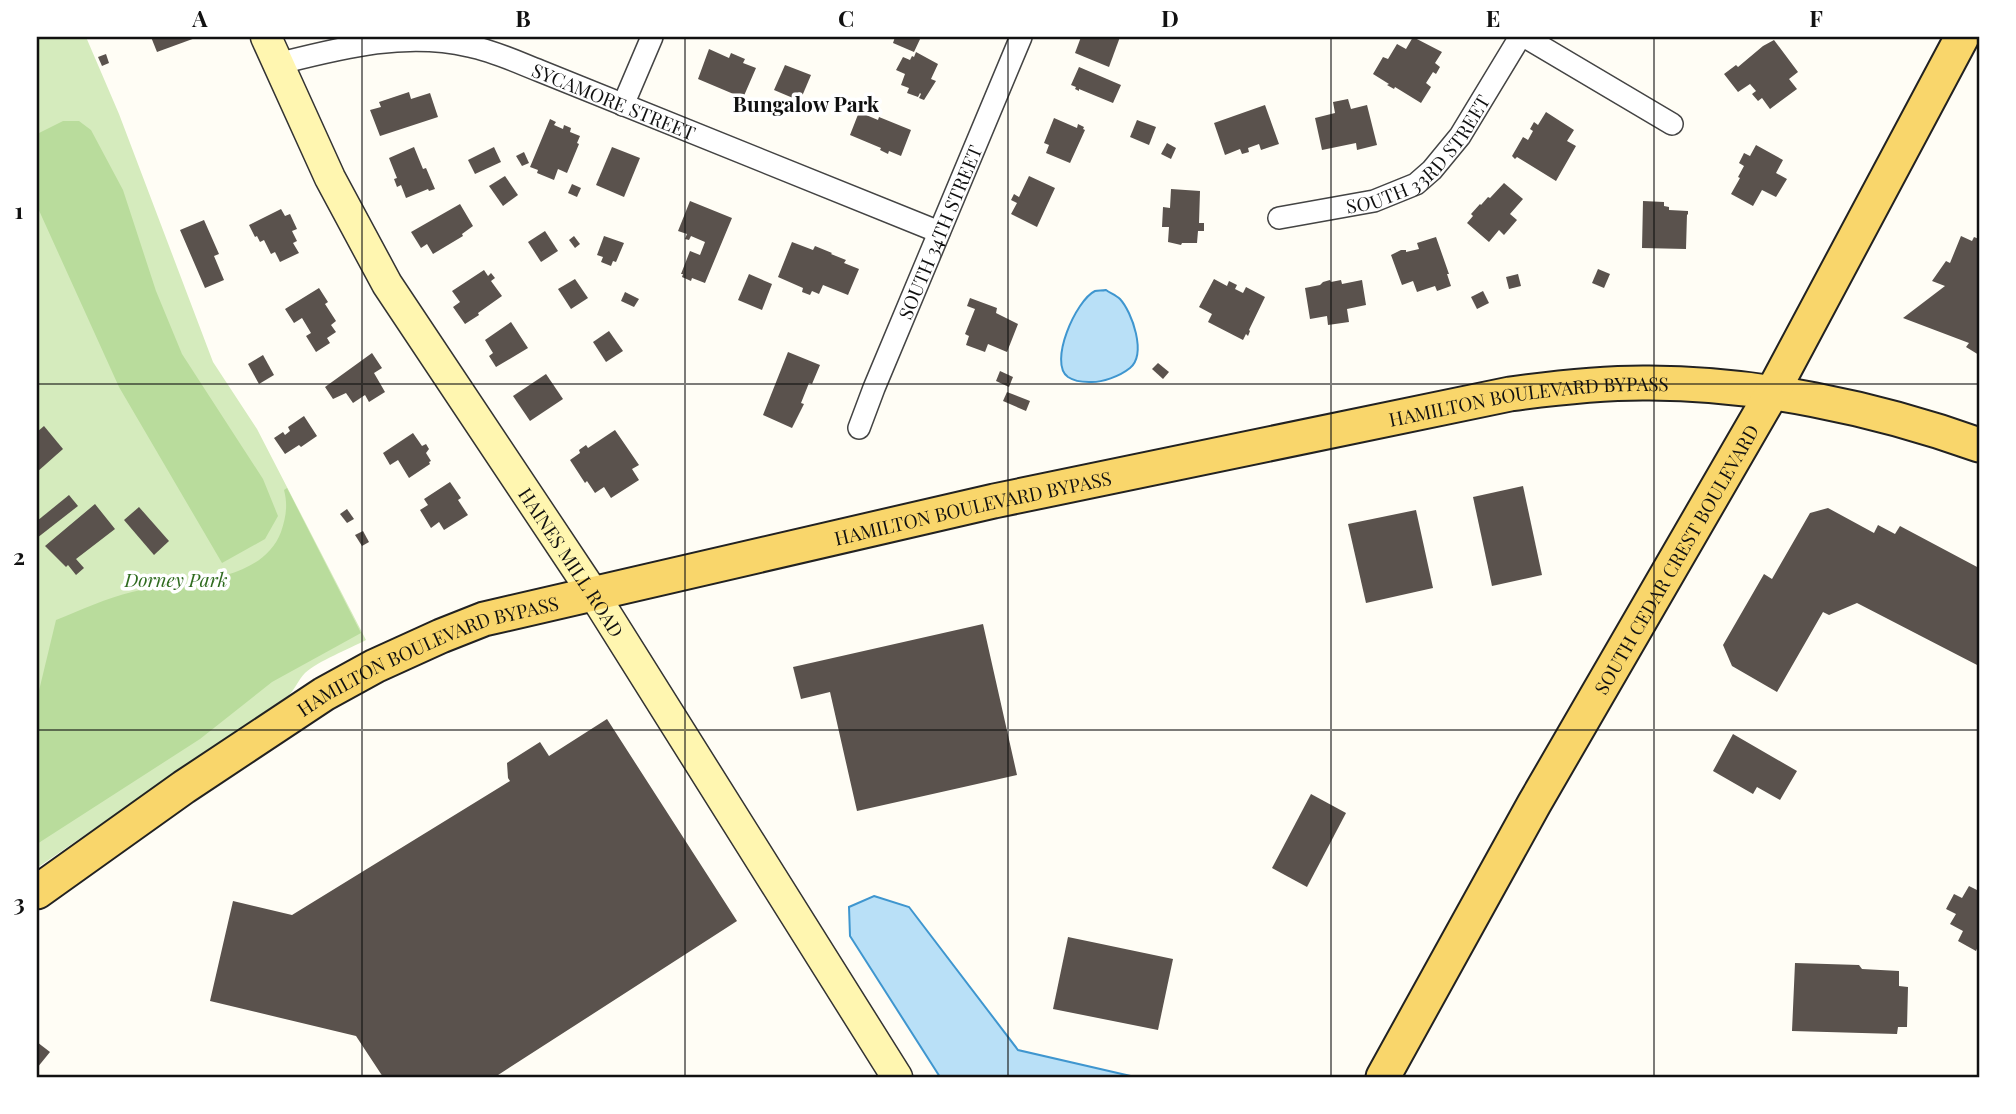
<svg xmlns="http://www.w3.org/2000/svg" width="2016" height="1114" viewBox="0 0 2016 1114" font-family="'Playfair Display',serif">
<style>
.green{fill:#d5ebbd}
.forest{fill:#b9dc9c}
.water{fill:#b9e0f7;stroke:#3f96cf;stroke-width:2}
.building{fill:#5a524d}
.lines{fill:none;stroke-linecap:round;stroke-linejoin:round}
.street-casing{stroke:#444;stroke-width:24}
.secondary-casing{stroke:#333;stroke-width:33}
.primary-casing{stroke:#222;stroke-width:37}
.street{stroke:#fff;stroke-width:21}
.secondary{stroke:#fff6b0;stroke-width:30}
.primary{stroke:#f9d66b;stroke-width:33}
.grid{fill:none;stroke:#111;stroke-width:2;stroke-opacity:0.55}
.labels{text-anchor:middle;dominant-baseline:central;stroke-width:7;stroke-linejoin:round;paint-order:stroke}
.street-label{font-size:19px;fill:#111;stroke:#fff}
.park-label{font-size:19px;font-style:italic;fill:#2f6b1f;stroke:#fff}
.neighbourhood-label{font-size:21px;font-weight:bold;fill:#111;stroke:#fff}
.neatline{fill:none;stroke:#111;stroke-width:2.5}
.grid-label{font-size:23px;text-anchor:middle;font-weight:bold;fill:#111}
</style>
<rect width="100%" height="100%" fill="#fffdf5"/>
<path class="green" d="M 37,37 L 86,37 L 119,114 L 213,362 L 257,429 L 366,640 C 349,649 318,661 305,673 C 298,680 296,688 289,695 L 37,868 Z"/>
<g class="forest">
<polygon points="63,121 79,121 91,130 123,190 156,291 182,354 263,479 278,516 265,539 222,563 119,387 37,206 37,134"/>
<path d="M 287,488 L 361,633 L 272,682 L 200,739 L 37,844 L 37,699 L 56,620 C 81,610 107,598 132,592 C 178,581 261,585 281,532 C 286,517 288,505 284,490 Z"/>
</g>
<g class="water">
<path d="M 1106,290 C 1110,293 1116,295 1120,299 C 1132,312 1147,354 1130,368 C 1120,376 1102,383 1089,382 C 1083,382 1074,381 1068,377 C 1048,363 1076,300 1095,291 C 1098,290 1102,291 1106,290 Z"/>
<polygon points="874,896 909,907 1018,1050 1135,1077 940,1077 850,936 849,907"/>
</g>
<g class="building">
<polygon points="151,37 198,37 157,52"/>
<polygon points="895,37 921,37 914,52 893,43"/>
<polygon points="1081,37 1120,37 1109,67 1075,53"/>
<polygon points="1413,37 1442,52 1435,63 1440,67 1436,74 1433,72 1426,83 1431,87 1421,103 1395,87 1394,89 1387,85 1389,84 1373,74 1383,57 1388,59 1397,44 1406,49"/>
<polygon points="1774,40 1798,72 1789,79 1797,89 1770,109 1762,98 1758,101 1752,94 1756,91 1750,84 1738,92 1724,74 1736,65 1738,67 1763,46"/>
<polygon points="709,49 729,58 731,53 745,59 743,63 756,68 743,98 698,79"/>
<polygon points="916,52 938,64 931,79 936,81 924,100 919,98 921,94 920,93 918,97 907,93 909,88 901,85 905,74 896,70 903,57 910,60 912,56 914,57"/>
<polygon points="106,54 109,63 102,66 98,57"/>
<polygon points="785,65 811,75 800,101 774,90"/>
<polygon points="1079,67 1121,85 1113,103 1079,89 1079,91 1075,89 1076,87 1071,85"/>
<polygon points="409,92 411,99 430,93 438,117 380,136 370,110 381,107 379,102"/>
<polygon points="1348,99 1351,109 1367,105 1377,145 1357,150 1356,143 1322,150 1315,118 1335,113 1333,102"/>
<polygon points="1265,105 1279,144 1261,150 1259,144 1248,148 1249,152 1242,154 1240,149 1225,155 1214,123"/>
<polygon points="859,112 878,120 879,117 911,130 901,156 889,151 888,154 880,150 881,148 850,135"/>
<polygon points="1546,112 1574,130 1567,141 1576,146 1556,181 1517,157 1515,159 1512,156 1523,137 1528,140 1533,131 1530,129 1534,122 1538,125"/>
<polygon points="1054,118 1077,128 1078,124 1084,127 1083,129 1085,130 1070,163 1046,153 1049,145 1044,143"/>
<polygon points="550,119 556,122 554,125 563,129 564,125 571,128 570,132 580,136 577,143 579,144 567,173 558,169 554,180 537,173 538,170 530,167"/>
<polygon points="1137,120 1156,127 1149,145 1130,137"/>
<polygon points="1167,143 1176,148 1171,159 1161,154"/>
<polygon points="1756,145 1783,160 1776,173 1787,179 1776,197 1762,190 1753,206 1731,194 1740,178 1738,177 1744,166 1739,163 1744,153 1750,156"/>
<polygon points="414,147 423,169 426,168 435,189 429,191 428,189 406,198 401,185 397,187 394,179 397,178 389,158"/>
<polygon points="494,147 501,162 475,174 468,160"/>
<polygon points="612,147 640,158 624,197 596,185"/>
<polygon points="524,152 529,163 522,166 516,156"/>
<polygon points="505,176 518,195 503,206 489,186"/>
<polygon points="1029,176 1055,188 1037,227 1011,214 1017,203 1011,200 1014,194 1019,197"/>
<polygon points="1504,183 1523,199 1510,214 1517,220 1504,235 1499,230 1489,242 1467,223 1473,216 1471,214 1480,204 1481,205 1488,197 1490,198"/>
<polygon points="572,184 581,188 577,197 568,193"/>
<polygon points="1171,189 1200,191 1199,223 1204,223 1204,231 1198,231 1197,243 1182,243 1181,245 1168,242 1169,227 1162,227 1163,207 1170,208"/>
<polygon points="690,201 732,218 705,283 692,278 691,281 682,277 683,274 681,274 690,251 700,255 705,242 691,236 689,240 685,239 687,234 678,231"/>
<polygon points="1643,201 1664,202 1664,206 1669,207 1669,210 1688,211 1688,215 1687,214 1686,249 1642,248"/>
<polygon points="460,204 473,226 462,234 463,236 433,254 427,244 421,248 411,232"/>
<polygon points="281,209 285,216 290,214 297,229 292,231 297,241 293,243 299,253 280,262 275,252 271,254 264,240 260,242 257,236 255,237 249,225"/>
<polygon points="204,220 219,254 214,256 224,280 205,288 180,230"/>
<polygon points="545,231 558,251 541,262 528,242"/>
<polygon points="574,236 580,244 575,248 569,240"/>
<polygon points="604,236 624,243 616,262 613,261 611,266 601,262 603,257 597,255"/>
<polygon points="1961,236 1972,241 1974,237 1979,239 1979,355 1966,347 1969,343 1903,318 1945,286 1932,281 1946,261 1950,263"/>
<polygon points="1436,237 1449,274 1447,274 1451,286 1437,291 1435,286 1417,292 1413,281 1402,285 1391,255 1401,250 1406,250 1406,252 1419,249 1417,243"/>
<polygon points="792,242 813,250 815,246 832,253 831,254 846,260 844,263 859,269 848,295 823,285 819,294 812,291 810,295 802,292 803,288 778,277"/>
<polygon points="1598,269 1610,274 1604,288 1592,283"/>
<polygon points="484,270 488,276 491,273 495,278 491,281 502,296 478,313 479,315 465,324 453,307 460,302 452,291"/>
<polygon points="749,274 772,284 762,310 738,300"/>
<polygon points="1518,274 1521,286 1509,289 1506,277"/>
<polygon points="575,279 588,298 571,309 558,289"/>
<polygon points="1214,279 1227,286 1229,281 1237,285 1235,289 1243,293 1246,287 1265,297 1249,330 1250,331 1248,336 1246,334 1243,340 1208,322 1212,314 1199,307"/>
<polygon points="1330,280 1331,282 1341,280 1342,284 1362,280 1366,305 1347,309 1349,322 1328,325 1327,316 1310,319 1305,288 1320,285 1323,282"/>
<polygon points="319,288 328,302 325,304 336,321 331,325 336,332 327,338 330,343 316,352 306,336 311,333 302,318 294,323 285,309"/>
<polygon points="1483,291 1489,303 1477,309 1471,297"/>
<polygon points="625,292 639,299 634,307 621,301"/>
<polygon points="970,298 997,308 996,313 1018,324 1007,352 988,344 985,352 966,345 969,336 965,334 975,309 967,306"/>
<polygon points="511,322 528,348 496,367 489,356 493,353 485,340"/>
<polygon points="609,331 623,351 606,362 593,342"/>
<polygon points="788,352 820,365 812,384 809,383 801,403 804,404 792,428 763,415"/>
<polygon points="372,353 382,368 374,373 385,392 369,402 365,395 353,403 346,393 333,399 325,387"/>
<polygon points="263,355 274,375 259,384 248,364"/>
<polygon points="1158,363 1169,372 1163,379 1152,369"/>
<polygon points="1000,371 1013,377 1009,387 996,381"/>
<polygon points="546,374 563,399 530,421 513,396"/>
<polygon points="1007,392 1030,401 1026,411 1003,401"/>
<polygon points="304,416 317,436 301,447 299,445 285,454 274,438 283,432 285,435 290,431 288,427"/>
<polygon points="44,426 63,449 37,472 37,432"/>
<polygon points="615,430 639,465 632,469 639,480 611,498 604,487 595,493 587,481 585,483 570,460 580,453 579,450 586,445 588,448"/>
<polygon points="413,433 422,446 426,444 429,449 426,453 431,461 429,462 430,464 409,478 398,460 390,465 383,453"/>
<polygon points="450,482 461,498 458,500 468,515 444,530 439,522 431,528 420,510 428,505 424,499"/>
<polygon points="1523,486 1542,575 1492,586 1473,497"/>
<polygon points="69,495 78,506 37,538 37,521"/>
<polygon points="95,504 115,529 76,559 84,568 76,575 68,565 66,567 45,546"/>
<polygon points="139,507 169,541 154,555 124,520"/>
<polygon points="1828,508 1874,533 1878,525 1895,534 1900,526 1979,568 1979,666 1857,603 1829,615 1823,612 1777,692 1732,666 1723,645 1764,574 1772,579 1810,513"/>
<polygon points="347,509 354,519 347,523 340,514"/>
<polygon points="1416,510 1433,588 1366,603 1348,524"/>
<polygon points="363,531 369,542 362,546 355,535"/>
<polygon points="983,624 1017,775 857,811 830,692 801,699 793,667"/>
<polygon points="607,719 737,921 495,1077 383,1077 356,1036 210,1001 233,901 292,915 510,781 508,778 507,763 540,742 549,756"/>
<polygon points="1733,734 1797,771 1780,800 1757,787 1753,794 1713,771"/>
<polygon points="1311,794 1346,813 1307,887 1272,868"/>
<polygon points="1969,886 1979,891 1979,944 1976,951 1958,941 1963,931 1950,924 1956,914 1946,909 1954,894 1962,898"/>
<polygon points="1068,937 1173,959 1158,1030 1053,1009"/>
<polygon points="1795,963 1859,965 1862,969 1899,971 1899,986 1908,987 1907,1027 1898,1027 1897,1034 1792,1031"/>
<polygon points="37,1042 50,1052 37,1068"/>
</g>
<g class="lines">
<g class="street-casing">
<g id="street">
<polyline points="1525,37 1672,124"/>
<path id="s1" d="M 277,64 C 341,48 404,31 469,46 C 494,51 517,62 540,71 L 939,232"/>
<polyline points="623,105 652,37"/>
<path id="s2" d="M 1279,218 L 1374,201 L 1416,184 L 1432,170 L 1460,136 L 1520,37"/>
<path id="s3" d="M 859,428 L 874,388 L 1021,37"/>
</g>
</g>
<g class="secondary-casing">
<g id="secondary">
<path id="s4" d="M 266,37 L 330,178 L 387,284 L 593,593 L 897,1077"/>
</g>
</g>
<g class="primary-casing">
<g id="primary">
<path id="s5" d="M 37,892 L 184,787 L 324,694 L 375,666 L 441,636 L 484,619 L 994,501 L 1510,394 C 1554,388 1599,383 1643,383 C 1753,382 1876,408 1979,445"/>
<path id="s6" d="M 1383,1077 L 1534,804 L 1772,393 L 1962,37"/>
</g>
</g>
<use href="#street" class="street"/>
<use href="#secondary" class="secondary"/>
<use href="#primary" class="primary"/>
</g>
<path class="grid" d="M 362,37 L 362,1077M 685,37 L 685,1077M 1008,37 L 1008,1077M 1331,37 L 1331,1077M 1654,37 L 1654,1077M 37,384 L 1979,384M 37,730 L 1979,730"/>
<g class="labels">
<g class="street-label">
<text stroke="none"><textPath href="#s1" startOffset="350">SYCAMORE STREET</textPath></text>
<text stroke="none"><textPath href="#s2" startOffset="161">SOUTH 33RD STREET</textPath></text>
<text stroke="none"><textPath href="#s3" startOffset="212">SOUTH 34TH STREET</textPath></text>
<text stroke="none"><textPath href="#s5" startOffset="1594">HAMILTON BOULEVARD BYPASS</textPath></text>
<text stroke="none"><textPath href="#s5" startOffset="1027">HAMILTON BOULEVARD BYPASS</textPath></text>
<text stroke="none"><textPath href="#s6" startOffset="595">SOUTH CEDAR CREST BOULEVARD</textPath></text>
<text stroke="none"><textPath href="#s4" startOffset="609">HAINES MILL ROAD</textPath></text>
<text stroke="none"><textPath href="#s5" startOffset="460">HAMILTON BOULEVARD BYPASS</textPath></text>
</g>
<g class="park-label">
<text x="176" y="579">Dorney Park</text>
</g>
<g class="neighbourhood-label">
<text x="806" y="103">Bungalow Park</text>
</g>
</g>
<rect width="2016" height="1114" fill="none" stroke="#ffffff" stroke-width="77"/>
<rect x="38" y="38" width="1940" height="1038" class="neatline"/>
<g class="grid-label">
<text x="200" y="27">A</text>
<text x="523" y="27">B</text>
<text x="846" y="27">C</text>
<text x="1170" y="27">D</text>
<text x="1493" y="27">E</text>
<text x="1816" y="27">F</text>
<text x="19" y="219">1</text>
<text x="19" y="565">2</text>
<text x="19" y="911">3</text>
</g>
</svg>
